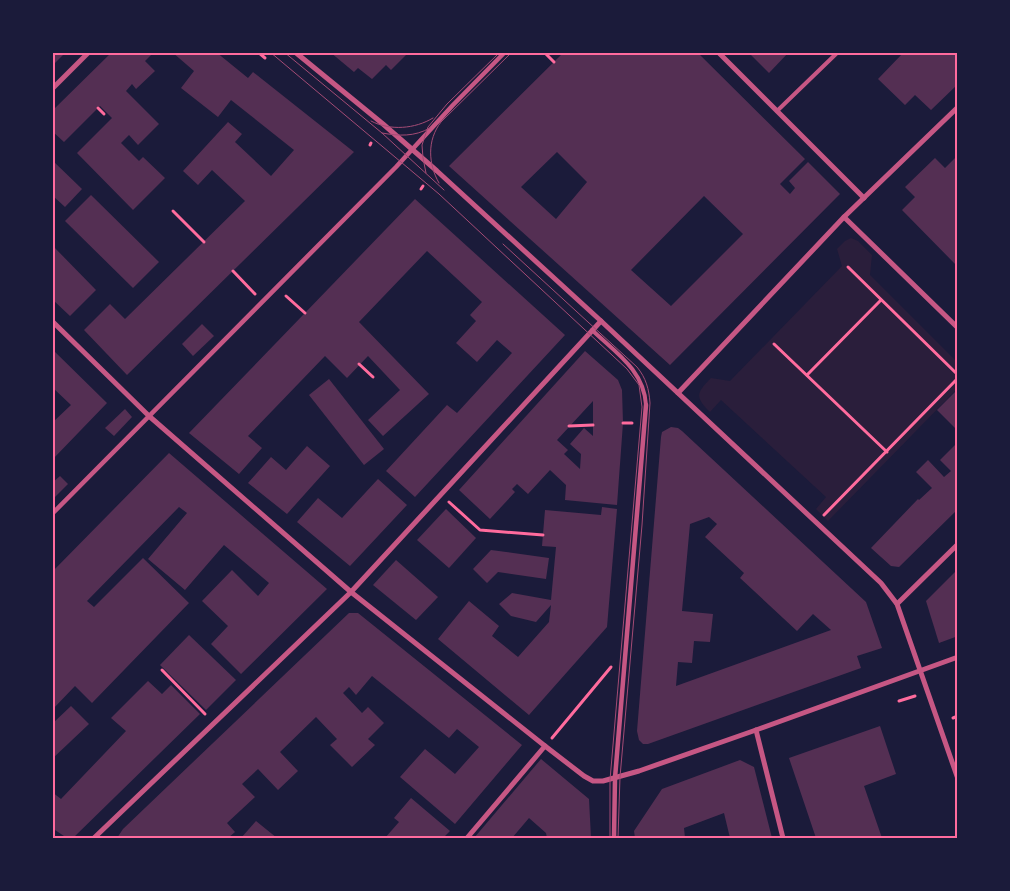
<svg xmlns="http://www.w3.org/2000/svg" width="1010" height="891" viewBox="0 0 1010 891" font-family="Ubuntu,sans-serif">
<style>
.green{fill:#2a1e3b}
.building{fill:#542f53;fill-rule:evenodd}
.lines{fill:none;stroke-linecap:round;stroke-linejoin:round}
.path{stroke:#ff6b9d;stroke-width:3}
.service{stroke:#c65784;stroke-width:4}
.pedestrian{stroke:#c65784;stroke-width:4.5}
.minor{stroke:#c65784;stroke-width:5}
.tram{stroke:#a44b75;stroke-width:1}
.neatline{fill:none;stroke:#ff6b9d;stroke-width:2}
</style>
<rect width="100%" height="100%" fill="#1b1b3a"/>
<path class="green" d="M 851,238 L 858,241 L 872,255 L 870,275 L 957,362 L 957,389 L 828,521 L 816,509 L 826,497 L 721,400 L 710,412 C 694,397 697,392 711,378 L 730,381 L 842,266 L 837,249 L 845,241 Z"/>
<g class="building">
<polygon points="52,52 66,52 52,66"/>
<polygon points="112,52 154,52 145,61 155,71 136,89 132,84 126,91 159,124 138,145 129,135 121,143 139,161 143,157 165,178 133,210 77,153 112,118 100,106 64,142 52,131 52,111"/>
<polygon points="172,52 216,52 248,78 253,72 354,152 127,375 84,330 110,304 125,319 245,201 212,170 198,185 183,171 228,122 242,134 235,142 271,176 294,150 231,100 218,117 181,88 194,71"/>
<polygon points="330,52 409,52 391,70 386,65 372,79 358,68 354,72"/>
<path d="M 564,52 L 697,52 L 805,159 L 780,184 L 790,194 L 795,188 L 789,181 L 808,162 L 840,194 L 670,365 L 449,166 ZM 557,152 L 587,182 L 556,219 L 521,187 ZM 704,196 L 743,234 L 671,306 L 631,270 Z"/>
<polygon points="748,52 789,52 769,73"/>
<polygon points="904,52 958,52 958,84 931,110 915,95 905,105 878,79"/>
<polygon points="958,155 958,267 902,210 915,197 905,187 935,158 945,168"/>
<polygon points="52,160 82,189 65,207 52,195"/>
<polygon points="91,195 159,262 133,288 65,221"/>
<polygon points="415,199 565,335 415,497 386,471 447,405 457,413 512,353 497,340 477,362 456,343 476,321 470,315 482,302 427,251 359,322 429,394 383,436 368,420 400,390 368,356 347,378 325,356 248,436 262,448 239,474 189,433"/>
<polygon points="52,245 96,290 70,316 52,299"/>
<polygon points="202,324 214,336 193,356 182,344"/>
<polygon points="52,349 107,403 52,460 52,423 71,405 52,387"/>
<path d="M 585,351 L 618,380 L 622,390 L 623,423 L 617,505 L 565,500 L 566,485 L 550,470 L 528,494 L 517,484 L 512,489 L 515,492 L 490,519 L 459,490 ZM 593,401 L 593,436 L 584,428 L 570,444 L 581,454 L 580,469 L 564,454 L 568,450 L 557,440 Z"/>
<polygon points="329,379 384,449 364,465 309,395"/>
<polygon points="958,389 958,431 937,410"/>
<polygon points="125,409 132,417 114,436 105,428"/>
<path d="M 671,427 L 678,428 L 682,431 L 866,602 L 882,648 L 857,656 L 861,668 L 648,744 L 643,744 L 639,740 L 637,731 L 661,437 L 662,432 ZM 709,517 L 717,524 L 705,537 L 744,573 L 740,578 L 797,631 L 813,614 L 831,630 L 676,686 L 678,662 L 692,663 L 694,641 L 710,642 L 713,614 L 682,611 L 690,524 Z"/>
<polygon points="958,442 958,509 899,567 891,566 871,548 918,499 919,500 932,488 916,472 928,460 944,477 951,471 940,460"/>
<polygon points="307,446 330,466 287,514 248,483 271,457 286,470"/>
<polygon points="169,453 327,589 241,674 211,644 228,626 202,601 232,570 258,596 269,583 224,545 185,590 148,559 187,513 179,507 87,601 94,607 143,558 189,603 92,703 75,686 52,710 52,572"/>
<polygon points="60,476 68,484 52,500 52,483"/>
<polygon points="378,479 407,505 350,566 297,522 318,498 342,518"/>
<polygon points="602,507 617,509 607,627 529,715 438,639 469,601 499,626 492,636 518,657 549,622 551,605 536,622 511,616 499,604 512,593 551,600 556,547 542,546 545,510 601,515"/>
<polygon points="446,509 476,538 449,568 417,540"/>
<polygon points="491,550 549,558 546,579 498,572 487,583 473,569"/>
<polygon points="396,560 438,597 416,620 373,585"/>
<polygon points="958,569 958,636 939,643 926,601"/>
<polygon points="349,613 358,613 522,745 455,824 400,777 425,749 455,774 479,747 457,729 449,738 372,676 356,695 349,687 343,693 362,713 368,707 384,723 368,739 375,745 352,767 330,745 337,739 316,717 280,752 298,771 278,790 258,769 242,784 255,797 227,823 235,832 228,838 117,838 123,829"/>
<polygon points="189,635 236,680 206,710 160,665"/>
<polygon points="148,681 162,694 171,685 200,714 73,838 67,838 52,828 52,792 61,799 126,731 111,718"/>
<polygon points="71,706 89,724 52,759 52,724"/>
<polygon points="880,726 896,774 864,786 882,838 816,838 789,758"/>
<polygon points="541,759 589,799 591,838 547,838 546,833 529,818 512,838 474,838"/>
<polygon points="740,760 754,767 772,838 730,838 724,813 684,828 685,838 635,838 634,831 662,789"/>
<polygon points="411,798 450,831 443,838 385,838 399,822 394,818"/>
<polygon points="256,821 277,838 241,838"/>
</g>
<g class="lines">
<g class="path">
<polyline points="258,52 265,58"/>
<polyline points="544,52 554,62"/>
<polyline points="98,108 104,114"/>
<polyline points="370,145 371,143"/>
<polyline points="421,189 423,186"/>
<polyline points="173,211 204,242"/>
<polyline points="848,267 958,375"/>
<polyline points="233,271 255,294"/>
<polyline points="286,296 305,313"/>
<polyline points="774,344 887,452"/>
<polyline points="359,364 373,377"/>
<polyline points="807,375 881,300"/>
<polyline points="623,423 632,423"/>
<polyline points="569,426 593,425"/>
<polyline points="449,502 480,530 543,535"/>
<polyline points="824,515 958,378"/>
<polyline points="162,670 205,714"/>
<polyline points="899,701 915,696"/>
<polyline points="953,718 958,716"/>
<polyline points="552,738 611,667"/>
</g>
<g class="service">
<polyline points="777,111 838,52"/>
<path d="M 592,330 C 615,352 644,370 646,405"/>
</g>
<g class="pedestrian">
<polyline points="52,514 396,167 453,105 505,52"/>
<polyline points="614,838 615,778 646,405"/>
</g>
<g class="minor">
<polyline points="295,52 383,124 437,171 601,321 881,583 897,604 958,779"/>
<polyline points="718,52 864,198"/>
<polyline points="52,89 89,52"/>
<polyline points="844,217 958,328"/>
<polyline points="52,321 149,416 351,592 545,746 584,776 593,781 603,781 639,771 756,730 958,657"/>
<polyline points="678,393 844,217 958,107"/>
<polyline points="897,604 958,544"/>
<polyline points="756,730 783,838"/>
<polyline points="94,838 351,592 601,321"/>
<polyline points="467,838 545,746"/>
</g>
<g class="tram">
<polyline points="270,52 439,194 627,369 639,385 642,407 610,780 610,838"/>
<polyline points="284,52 382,133 444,190"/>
<path d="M 371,121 C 390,131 415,129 433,118"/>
<path d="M 382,133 C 399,136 414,137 430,128"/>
<polyline points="426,173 423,158 422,145 428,127 447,104 500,52"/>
<path d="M 439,183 C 428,164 427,140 441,122 L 512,52"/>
<path d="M 503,244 L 637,367 C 646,378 649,389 650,403 L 642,525 L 620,777 L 618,838"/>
</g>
</g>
<rect width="1010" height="891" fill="none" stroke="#1b1b3a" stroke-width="108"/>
<rect x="54" y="54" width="902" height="783" class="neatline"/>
</svg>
